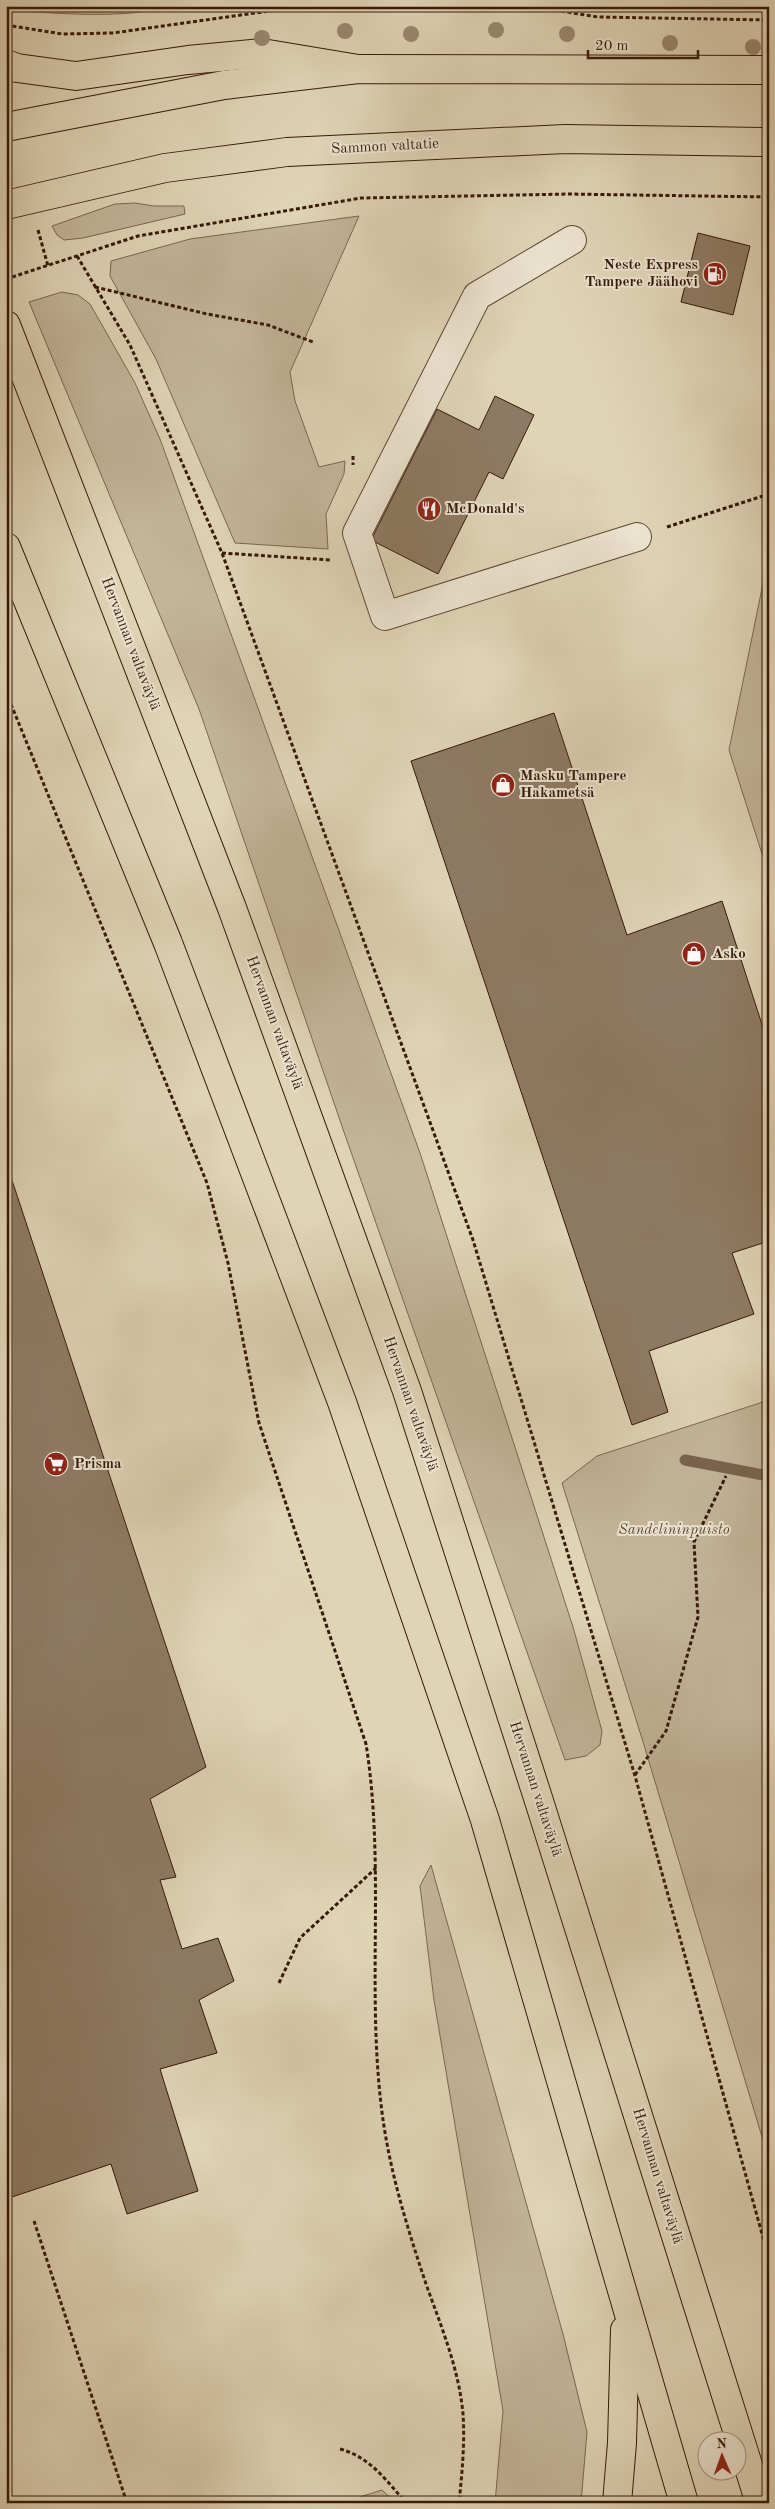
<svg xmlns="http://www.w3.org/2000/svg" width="775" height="2509" viewBox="0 0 775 2509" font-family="'Old Standard TT',serif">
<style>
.green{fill:#c3b49a;stroke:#7c6652}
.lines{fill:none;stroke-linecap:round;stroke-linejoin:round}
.stream{stroke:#79634e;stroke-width:11}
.building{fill:#8e7a64;stroke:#35190a}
.minor-casing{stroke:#604835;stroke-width:30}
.major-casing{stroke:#35190a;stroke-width:30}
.highway-casing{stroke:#35190a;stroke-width:30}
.path{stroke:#35190a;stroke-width:3;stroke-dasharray:4 2.5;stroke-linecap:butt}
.minor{stroke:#ebe3d0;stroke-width:28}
.major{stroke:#e0d4b7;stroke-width:28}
.highway{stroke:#e0d4b7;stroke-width:28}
.tree{fill:#9a8770}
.labels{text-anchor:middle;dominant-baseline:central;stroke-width:4;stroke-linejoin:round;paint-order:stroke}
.street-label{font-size:15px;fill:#35190a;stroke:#ebe3d0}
.poi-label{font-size:15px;font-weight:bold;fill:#35190a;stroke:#ebe3d0;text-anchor:start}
.park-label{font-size:15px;font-style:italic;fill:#604835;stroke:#ebe3d0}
</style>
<rect width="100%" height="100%" fill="#e0d4b7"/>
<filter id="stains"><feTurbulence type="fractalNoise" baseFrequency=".004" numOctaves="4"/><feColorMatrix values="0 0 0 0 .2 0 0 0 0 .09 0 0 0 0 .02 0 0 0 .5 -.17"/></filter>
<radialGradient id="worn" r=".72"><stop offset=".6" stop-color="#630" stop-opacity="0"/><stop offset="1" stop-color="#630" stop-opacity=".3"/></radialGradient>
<g class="green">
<path d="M 6,6 L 177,6 C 122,19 64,14 8,10 Z"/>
<polygon points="135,203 154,206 184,206 185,214 83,238 64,240 57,235 52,226 115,204"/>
<polygon points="359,216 290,372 295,401 319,467 345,461 344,474 326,514 328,549 235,543 156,359 110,276 111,261 190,239"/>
<polygon points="62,292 78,295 90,304 135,383 160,439 420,1153 573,1627 602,1731 600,1745 586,1756 565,1760 345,1135 199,709 29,302"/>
<polygon points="769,554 769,876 729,750"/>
<polygon points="769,1400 769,2160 644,1745 562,1483 597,1456"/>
<polygon points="431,1865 563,2334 587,2432 581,2503 495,2503 503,2411 434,2000 420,1886"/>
<polygon points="382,2490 396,2503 341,2503"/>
</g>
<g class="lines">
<polyline class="stream" points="685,1460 769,1476"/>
</g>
<g class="building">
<polygon points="698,233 750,246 733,315 681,302"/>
<polygon points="495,396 534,415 503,479 489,472 438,574 371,540 437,409 479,430"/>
<polygon points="554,713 627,935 722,901 769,1046 769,1241 732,1253 754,1314 649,1351 668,1412 632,1425 411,761"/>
<polygon points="6,1162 206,1767 150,1799 176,1877 160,1880 182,1949 218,1938 234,1981 199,2000 217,2053 160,2069 198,2191 127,2214 111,2164 6,2199"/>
</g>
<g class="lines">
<g class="minor-casing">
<polyline id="minor" points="572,240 477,296 357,533 385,616 637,537"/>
</g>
<g class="major-casing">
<g id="major">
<polyline points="6,127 224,85 358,69 769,70"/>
<polyline points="6,205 165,168 287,152 565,139 769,142"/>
</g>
</g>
<g class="highway-casing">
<g id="highway">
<polyline points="6,64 17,68 76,76 188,60 262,53 358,69"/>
<polyline points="6,325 232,908 407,1391 539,1801 760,2503"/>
<polyline points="6,547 168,943 342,1402 485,1820 684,2503"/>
<polyline points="617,2503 622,2443 625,2330"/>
</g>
</g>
<g class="path">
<polyline points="529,6 598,17 769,20"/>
<polyline points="6,25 62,34 113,33 305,6"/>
<polyline points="38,230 48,266"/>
<polyline points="77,256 130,345 222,553 473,1240 635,1776 769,2259"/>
<polyline points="6,279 138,236 361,198 568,194 769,197"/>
<polyline points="95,287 207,314 268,325 313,342"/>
<polyline points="353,456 353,465"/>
<polyline points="667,527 769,494"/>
<polyline points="222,553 331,560"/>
<path d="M 6,692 L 207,1183 L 228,1263 L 259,1423 L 366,1744 C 385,1863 367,1984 381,2104 C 388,2166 406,2224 426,2284 C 441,2326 459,2369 463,2414 C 465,2443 462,2474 459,2503"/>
<polyline points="635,1775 666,1731 698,1617 694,1542 726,1476"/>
<polyline points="279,1983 300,1938 376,1868"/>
<polyline points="34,2221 127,2503"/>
<path d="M 340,2449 C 370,2457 387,2481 406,2503"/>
</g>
<use href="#minor" class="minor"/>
<use href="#major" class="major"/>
<use href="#highway" class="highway"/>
</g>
<g class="tree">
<circle cx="496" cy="30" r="8"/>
<circle cx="345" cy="31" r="8"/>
<circle cx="411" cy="34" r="8"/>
<circle cx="567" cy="34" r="8"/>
<circle cx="262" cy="38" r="8"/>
<circle cx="670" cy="43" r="8"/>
<circle cx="753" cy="47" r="8"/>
</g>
<defs>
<g id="fuel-disc" transform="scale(1.25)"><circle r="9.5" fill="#8f2418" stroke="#ebe3d0"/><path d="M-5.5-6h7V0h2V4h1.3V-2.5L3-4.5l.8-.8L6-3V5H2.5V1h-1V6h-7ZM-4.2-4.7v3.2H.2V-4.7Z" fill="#fff"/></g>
<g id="restaurant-disc" transform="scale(1.25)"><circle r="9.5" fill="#8f2418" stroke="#ebe3d0"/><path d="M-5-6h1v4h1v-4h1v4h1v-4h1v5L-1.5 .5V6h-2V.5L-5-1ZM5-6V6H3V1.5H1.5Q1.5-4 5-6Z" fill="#fff"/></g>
<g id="shop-disc" transform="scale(1.25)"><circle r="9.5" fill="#8f2418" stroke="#ebe3d0"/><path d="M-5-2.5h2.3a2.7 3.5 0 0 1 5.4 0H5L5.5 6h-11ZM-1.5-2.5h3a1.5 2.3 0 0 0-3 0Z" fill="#fff"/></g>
<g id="supermarket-disc" transform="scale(1.25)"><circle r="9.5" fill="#8f2418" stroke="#ebe3d0"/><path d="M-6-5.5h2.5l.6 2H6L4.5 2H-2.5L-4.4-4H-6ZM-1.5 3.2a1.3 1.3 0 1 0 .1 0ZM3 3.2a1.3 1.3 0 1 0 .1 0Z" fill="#fff"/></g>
</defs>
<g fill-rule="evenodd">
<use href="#fuel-disc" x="715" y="274"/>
<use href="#restaurant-disc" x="429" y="509"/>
<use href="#shop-disc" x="503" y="785"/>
<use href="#shop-disc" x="694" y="954"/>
<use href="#supermarket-disc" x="56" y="1464"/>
</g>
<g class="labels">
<g class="street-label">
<text transform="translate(385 147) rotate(-3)">Sammon valtatie</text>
<text transform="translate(130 644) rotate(69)">Hervannan valtaväylä</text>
<text transform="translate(274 1023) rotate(70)">Hervannan valtaväylä</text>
<text transform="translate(410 1404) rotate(71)">Hervannan valtaväylä</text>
<text transform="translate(535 1789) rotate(72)">Hervannan valtaväylä</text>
<text transform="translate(657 2176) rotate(73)">Hervannan valtaväylä</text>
</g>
<g class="poi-label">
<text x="698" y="265" text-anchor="end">Neste Express<tspan x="698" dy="17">Tampere Jäähovi</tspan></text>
<text x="446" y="509">McDonald's</text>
<text x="520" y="776">Masku Tampere<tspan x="520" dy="17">Hakametsä</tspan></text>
<text x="712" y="954">Asko</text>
<text x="74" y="1464">Prisma</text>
</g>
<g class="park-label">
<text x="674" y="1530">Sandelininpuisto</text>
</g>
</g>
<rect width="775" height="2509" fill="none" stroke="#e0d4b7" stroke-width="25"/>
<rect x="8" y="8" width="760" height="2494" fill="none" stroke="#35190a" stroke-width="2.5"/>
<rect x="12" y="12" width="750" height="2484" fill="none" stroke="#35190a"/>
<g transform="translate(722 2456) rotate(358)"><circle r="24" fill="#ebe3d0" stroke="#a29281"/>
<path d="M0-4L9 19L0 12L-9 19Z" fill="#8f2418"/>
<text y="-8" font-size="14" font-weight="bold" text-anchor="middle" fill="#35190a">N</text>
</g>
<path d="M588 50v8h110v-8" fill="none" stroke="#35190a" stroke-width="2.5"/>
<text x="595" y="50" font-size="15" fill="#35190a" stroke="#ebe3d0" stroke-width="4" paint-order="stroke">20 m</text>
<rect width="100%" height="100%" filter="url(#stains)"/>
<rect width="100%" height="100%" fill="url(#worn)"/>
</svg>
